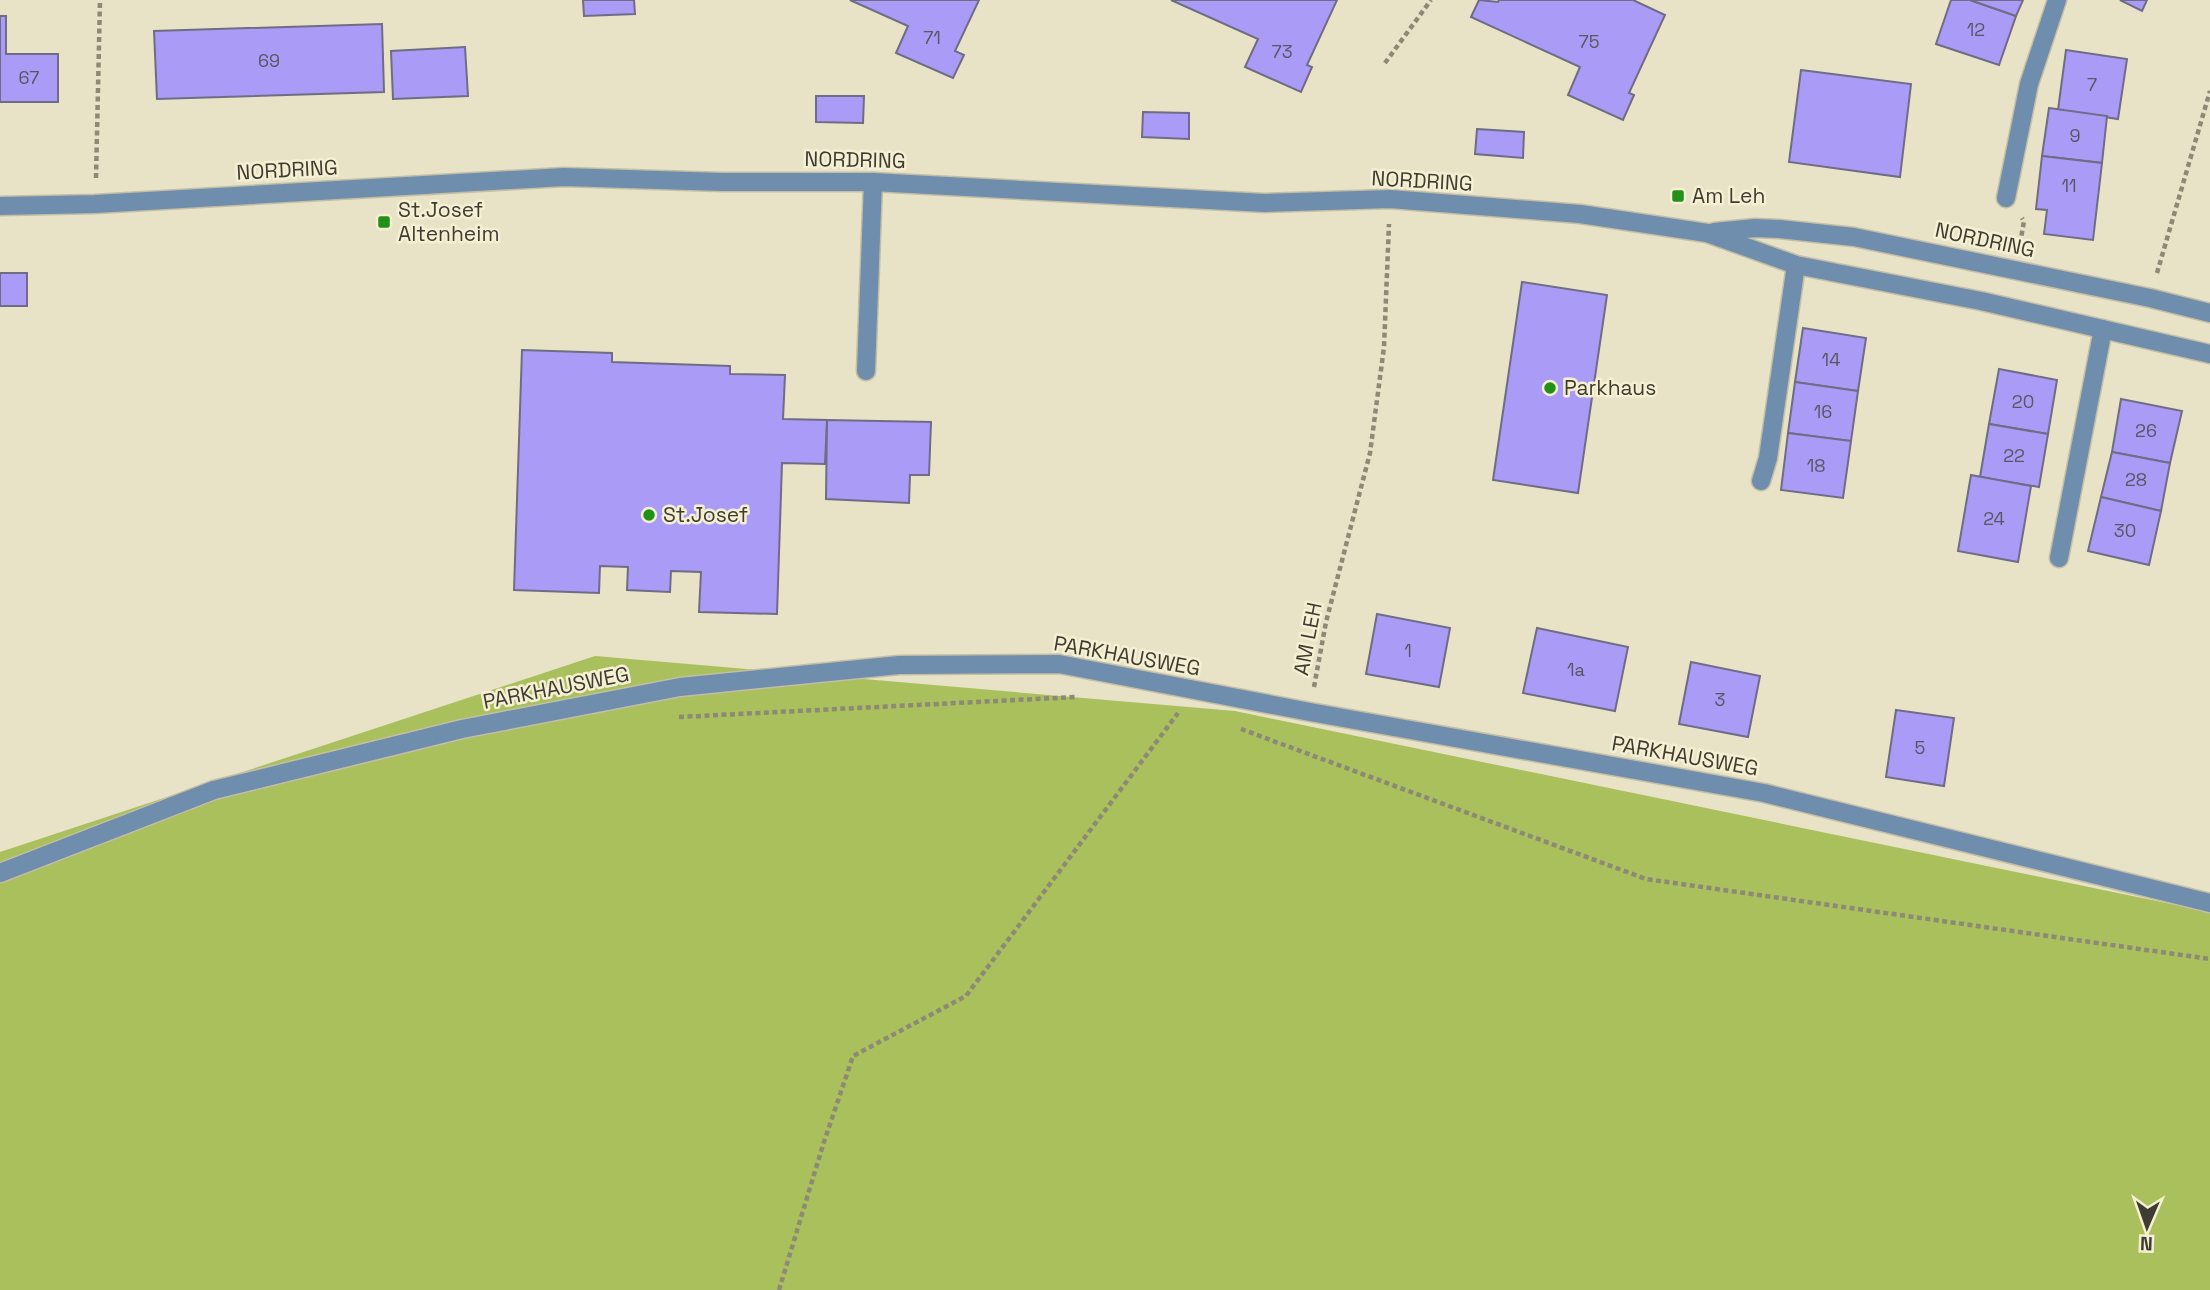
<svg xmlns="http://www.w3.org/2000/svg" width="2210" height="1290" viewBox="0 0 2210 1290" font-family="'Space Grotesk',sans-serif">
<style>
.forest{fill:#a9c05c}
.building{fill:#aa9cf6;stroke:#6f6c85;stroke-width:2}
.lines{fill:none;stroke-linecap:round;stroke-linejoin:round}
.minor-casing{stroke:#c3bea5;stroke-width:21}
.path{stroke:#8d8976;stroke-width:4.5;stroke-dasharray:5 3.5;stroke-linecap:butt}
.minor{stroke:#6f8dac;stroke-width:18}
.poi-dot{fill:#219119;stroke:#f5f0d3;stroke-width:2.5}
.labels{text-anchor:middle;stroke-width:5;stroke-linejoin:round;paint-order:stroke}
.number-label{font-size:18px;fill:#5a5562}
.street-label{font-size:21px;fill:#3f3d31;stroke:#f5f0d3}
.poi-label{font-size:21px;fill:#3f3d31;stroke:#f5f0d3;text-anchor:start}
</style>
<rect width="100%" height="100%" fill="#e8e2c6"/>
<polygon class="forest" points="595,656 1235,711 2210,912 2210,1290 0,1290 0,852"/>
<g class="building">
<polygon points="583,0 634,0 635,14 584,16"/>
<polygon points="850,0 979,0 955,51 964,55 953,78 896,53 908,26"/>
<polygon points="1171,0 1337,0 1307,65 1312,67 1301,92 1245,67 1258,39"/>
<polygon points="1479,0 1498,2 1499,0 1633,0 1665,15 1629,93 1634,95 1623,120 1568,95 1580,67 1471,17"/>
<polygon points="1951,0 1970,0 2016,16 1999,65 1936,44"/>
<polygon points="1970,0 2023,0 2016,16"/>
<polygon points="2120,0 2147,0 2142,11"/>
<polygon points="0,16 6,16 6,54 58,54 58,102 0,102"/>
<polygon points="382,24 384,92 157,99 154,31"/>
<polygon points="465,47 468,96 393,99 391,51"/>
<polygon points="2066,50 2127,59 2118,119 2058,110"/>
<polygon points="1801,70 1911,84 1900,177 1789,162"/>
<polygon points="816,96 864,96 863,123 816,122"/>
<polygon points="2049,108 2107,116 2102,163 2042,156"/>
<polygon points="1143,112 1189,113 1189,139 1142,137"/>
<polygon points="1477,129 1524,132 1523,158 1475,154"/>
<polygon points="2042,156 2102,163 2093,240 2044,234 2047,210 2036,209"/>
<rect x="0" y="273" width="27" height="33"/>
<polygon points="1522,282 1607,295 1578,493 1493,480"/>
<polygon points="1803,328 1866,338 1858,391 1795,382"/>
<polygon points="522,350 612,353 612,362 730,366 730,374 785,375 783,419 827,420 825,464 782,463 777,614 699,612 701,572 671,571 670,592 627,590 628,567 600,566 599,593 514,590"/>
<polygon points="1999,369 2057,380 2048,434 1989,424"/>
<polygon points="1795,382 1858,391 1851,441 1788,433"/>
<polygon points="2121,399 2182,411 2170,463 2112,452"/>
<polygon points="827,420 931,422 929,475 910,475 909,503 826,499"/>
<polygon points="1989,424 2048,434 2039,487 1980,477"/>
<polygon points="1788,433 1851,441 1843,498 1781,490"/>
<polygon points="2112,452 2170,463 2161,511 2101,497"/>
<polygon points="1971,475 2031,486 2018,562 1958,551"/>
<polygon points="2101,497 2161,511 2149,565 2088,551"/>
<polygon points="1377,614 1450,628 1439,687 1366,674"/>
<polygon points="1537,628 1628,647 1615,711 1523,693"/>
<polygon points="1691,662 1760,676 1748,737 1679,724"/>
<polygon points="1896,710 1954,718 1944,786 1886,777"/>
</g>
<g class="lines">
<defs>
<g id="minor">
<polyline points="2006,198 2029,84 2057,0"/>
<polyline points="0,206 95,204 564,177 722,182 873,182 1265,203 1390,199 1580,214 1707,233 1796,265 1981,301 2210,354"/>
<polyline points="1714,232 1755,228 1779,229 1854,237 2150,298 2210,313"/>
<polyline points="866,371 873,182"/>
<polyline points="1761,481 1768,458 1796,265"/>
<polyline points="2059,558 2103,329"/>
<polyline points="0,873 214,790 462,729 680,687 899,665 1059,664 1310,712 1764,793 2210,903"/>
</g>
</defs>
<use href="#minor" class="minor-casing"/>
<g class="path">
<polyline points="1385,63 1431,0"/>
<polyline points="96,178 100,0"/>
<polyline points="2020,244 2024,221 2022,218"/>
<polyline points="2157,273 2210,91"/>
<polyline points="1314,687 1326,622 1370,453 1384,347 1389,224"/>
<polyline points="679,717 1075,697"/>
<polyline points="1241,729 1646,879 2210,959"/>
<polyline points="779,1290 823,1145 853,1056 966,996 1178,713"/>
</g>
<use href="#minor" class="minor"/>
</g>
<g class="poi-dot">
<rect x="1671" y="189" width="14" height="14" rx="3.5"/>
<rect x="377" y="215" width="14" height="14" rx="3.5"/>
<circle cx="1550" cy="388" r="7"/>
<circle cx="649" cy="515" r="7"/>
</g>
<g class="labels">
<g class="number-label">
<text x="1976" y="36">12</text>
<text x="932" y="44">71</text>
<text x="1589" y="48">75</text>
<text x="1282" y="58">73</text>
<text x="269" y="67">69</text>
<text x="29" y="84">67</text>
<text x="2092" y="91">7</text>
<text x="2075" y="142">9</text>
<text x="2069" y="192">11</text>
<text x="1831" y="366">14</text>
<text x="2023" y="408">20</text>
<text x="1823" y="418">16</text>
<text x="2146" y="437">26</text>
<text x="2014" y="462">22</text>
<text x="1816" y="472">18</text>
<text x="2136" y="486">28</text>
<text x="1994" y="525">24</text>
<text x="2125" y="537">30</text>
<text x="1408" y="657">1</text>
<text x="1576" y="676">1a</text>
<text x="1720" y="706">3</text>
<text x="1920" y="754">5</text>
</g>
<g class="street-label">
<text transform="translate(855 160) rotate(1)" y="7">NORDRING</text>
<text transform="translate(287 170) rotate(-3)" y="7">NORDRING</text>
<text transform="translate(1422 181) rotate(3)" y="7">NORDRING</text>
<text transform="translate(1985 240) rotate(12)" y="7">NORDRING</text>
<text transform="translate(1308 639) rotate(-79)" y="7">AM LEH</text>
<text transform="translate(1127 656) rotate(10)" y="7">PARKHAUSWEG</text>
<text transform="translate(556 688) rotate(-11)" y="7">PARKHAUSWEG</text>
<text transform="translate(1685 756) rotate(10)" y="7">PARKHAUSWEG</text>
</g>
<g class="poi-label">
<text x="1692" y="203">Am Leh</text>
<text x="398" y="217">St.Josef<tspan x="398" dy="24">Altenheim</tspan></text>
<text x="1564" y="395">Parkhaus</text>
<text x="663" y="522">St.Josef</text>
</g>
</g>
<g transform="translate(2147 1227) rotate(182)" stroke="#f5f0d3" stroke-width="5" paint-order="stroke">
<path d="M0-5L12 26L0 18L-12 26Z" fill="#3f3d31"/>
<text y="-10" font-size="19" font-weight="bold" text-anchor="middle" fill="#3f3d31">N</text>
</g>
</svg>
